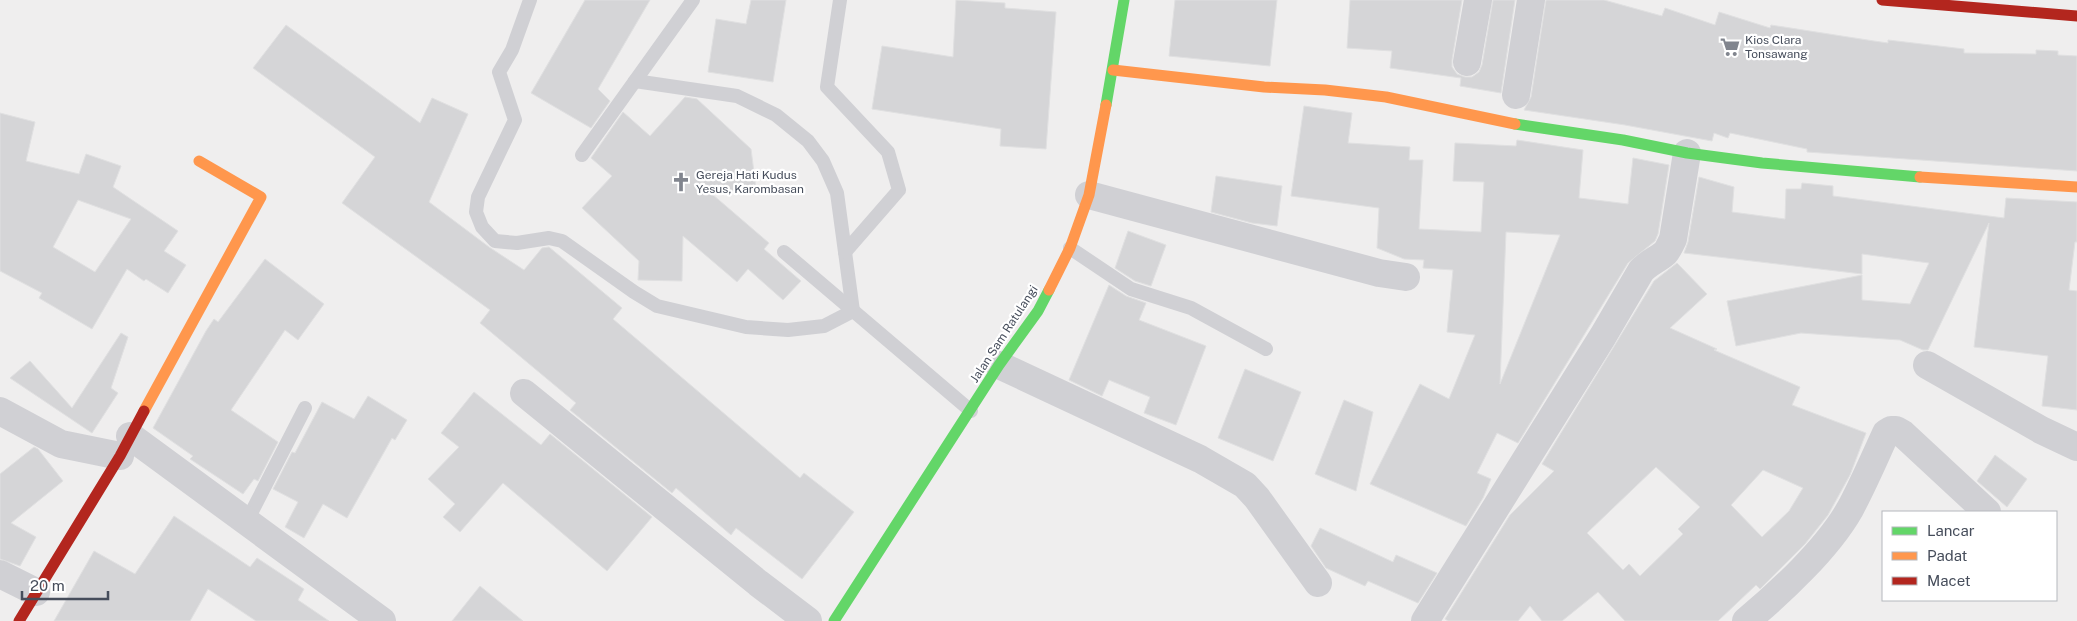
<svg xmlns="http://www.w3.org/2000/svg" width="2077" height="621" viewBox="0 0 2077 621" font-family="'Public Sans',sans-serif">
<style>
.building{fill:#d5d5d7;stroke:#e0e0e1;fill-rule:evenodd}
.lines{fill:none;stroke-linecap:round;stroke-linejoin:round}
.lane{stroke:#d0d0d4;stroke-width:14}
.street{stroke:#d0d0d4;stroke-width:28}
.fast{stroke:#63d668;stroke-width:11}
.slow{stroke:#ff974d;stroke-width:11}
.jam{stroke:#b3261e;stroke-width:11}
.labels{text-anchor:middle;stroke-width:4.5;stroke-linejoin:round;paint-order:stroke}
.poi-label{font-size:12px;fill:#464d5b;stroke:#fff;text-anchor:start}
.street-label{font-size:12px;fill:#464d5b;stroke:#fff}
</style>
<rect width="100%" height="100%" fill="#efeeee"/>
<g class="building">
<polygon points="585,0 650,0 598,89 610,101 591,128 531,93"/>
<polygon points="751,0 786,0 773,82 708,72 716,19 746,24"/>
<polygon points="956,0 1005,3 1005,8 1056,12 1046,149 1000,146 1001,129 872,109 882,46 953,57"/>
<polygon points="1175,0 1277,0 1270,66 1169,56"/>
<polygon points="1350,0 1462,0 1452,60 1452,67 1457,74 1465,77 1472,77 1479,72 1482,65 1493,0 1515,0 1501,93 1460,86 1461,78 1390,68 1392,51 1347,48"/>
<polygon points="1546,0 1604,0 1662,16 1665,8 1715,25 1719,12 1770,28 1771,25 1874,41 1888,43 1888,40 1964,49 1964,53 2036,54 2036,50 2058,51 2058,55 2077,56 2077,171 1807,152 1807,149 1730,133 1728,138 1714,133 1712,141 1625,125 1524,110 1531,97"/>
<polygon points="286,25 420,123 432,98 468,114 429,202 489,247 524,270 542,248 549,247 622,308 613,319 800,478 804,473 854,512 802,579 736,528 731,535 676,488 672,493 570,410 576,403 480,323 490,310 342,203 375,157 253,68"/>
<polygon points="685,97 697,99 751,149 756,188 712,194 769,243 764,249 801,281 783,300 748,269 737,282 683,236 682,281 638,280 639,261 582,208 612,176 591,158 623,112 650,136"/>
<path d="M 1304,106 L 1352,113 L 1348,143 L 1410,147 L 1409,160 L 1423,160 L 1419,229 L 1481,232 L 1484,182 L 1453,181 L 1455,143 L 1516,146 L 1517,140 L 1583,150 L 1579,198 L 1628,204 L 1633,158 L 1669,165 L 1658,234 L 1655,241 L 1628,263 L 1518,443 L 1497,433 L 1477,473 L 1491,479 L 1483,498 L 1466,526 L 1370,484 L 1420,384 L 1449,399 L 1475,335 L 1447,332 L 1453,270 L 1423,268 L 1424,260 L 1404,259 L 1377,248 L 1379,208 L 1291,196 ZM 1506,232 L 1560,235 L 1500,384 Z"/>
<path d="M 0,113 L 35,122 L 26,161 L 79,174 L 86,154 L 121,166 L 113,187 L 178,231 L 164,251 L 186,265 L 168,293 L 146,279 L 144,281 L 127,269 L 92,329 L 39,298 L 42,293 L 0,271 ZM 78,200 L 131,219 L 95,272 L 53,247 Z"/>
<polygon points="1216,176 1282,186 1277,226 1252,223 1211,212"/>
<polygon points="1699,177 1734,187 1732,212 1785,219 1786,189 1801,189 1802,183 1833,186 1833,196 2004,218 2006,198 2077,202 2077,242 2075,242 2069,290 2077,291 2077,410 2042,406 2048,356 1974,347 1989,223 1928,350 1923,350 1900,340 1801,333 1736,346 1727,301 1862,275 1862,300 1910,304 1929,263 1862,254 1862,274 1684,253 1688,242"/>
<polygon points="1128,231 1166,245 1151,286 1135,281 1115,268"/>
<polygon points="265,259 324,304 298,340 285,330 231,410 278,442 258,481 254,479 243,494 190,459 193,456 153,428 206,331 214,319 218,322"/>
<path d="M 1677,263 L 1707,294 L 1670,328 L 1717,349 L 1714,350 L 1800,387 L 1792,405 L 1866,433 L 1850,475 L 1828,515 L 1805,544 L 1760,589 L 1756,585 L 1718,621 L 1625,621 L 1598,592 L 1562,621 L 1542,621 L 1530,606 L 1518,621 L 1448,621 L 1445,619 L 1510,515 L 1554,471 L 1542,464 L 1654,281 ZM 1656,467 L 1700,507 L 1678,529 L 1683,534 L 1640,576 L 1629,564 L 1623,570 L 1587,533 ZM 1763,470 L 1803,488 L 1789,511 L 1762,537 L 1731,505 Z"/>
<polygon points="1109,285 1126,296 1146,303 1139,320 1206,346 1176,425 1144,413 1150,397 1109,380 1102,396 1069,380"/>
<polygon points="121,333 128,337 111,388 118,393 92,433 10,378 30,361 72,408"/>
<polygon points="1245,369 1301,392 1273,461 1218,438"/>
<polygon points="474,392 541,445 550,434 652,517 607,571 503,483 460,532 443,517 455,504 428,479 459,447 441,433"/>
<polygon points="368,396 407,420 395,440 392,438 347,518 323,504 304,538 285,527 298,502 273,489 292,452 295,453 322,402 354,419"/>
<polygon points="1344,400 1373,412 1356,491 1315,474"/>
<polygon points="34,447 38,449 63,481 11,523 36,537 20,566 0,559 0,474"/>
<polygon points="1995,455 2027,479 2007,507 1977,481"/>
<polygon points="174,516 250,567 257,558 304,589 298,600 329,621 256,621 208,589 190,621 54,621 94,551 135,574"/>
<polygon points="1320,528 1393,562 1396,555 1437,573 1418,603 1368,581 1365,586 1326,568 1311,546"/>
<polygon points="480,586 523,621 452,621"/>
</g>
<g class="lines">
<g class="lane">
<polyline points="530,0 512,50 499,72 515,120 478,197 476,212 482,227 495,241 517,243 549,238 562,241 634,292 657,306 746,327 788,330 824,326 853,311 837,193 823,161 808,141 776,115 737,96 635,81"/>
<polyline points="840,0 827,87 888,152 899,190 845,252"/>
<polyline points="582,155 693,0"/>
<polyline points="1070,248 1131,289 1191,308 1266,349"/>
<polyline points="784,252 971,411"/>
<polyline points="247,521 305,408"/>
</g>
<g class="street">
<polyline points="1467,62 1478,0"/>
<polyline points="1516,95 1531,0"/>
<polyline points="1089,195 1379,273 1406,277"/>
<polyline points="999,365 1200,459 1245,485 1257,498 1318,583"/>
<polyline points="1927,365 2041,430 2077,447"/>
<polyline points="524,393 758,583 808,621"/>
<polyline points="0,411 61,444 120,456"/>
<polyline points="130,436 382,621"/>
<polyline points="0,574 36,592"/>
<path d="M 1425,621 L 1603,336 L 1641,271 C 1648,263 1657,260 1665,253 C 1668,250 1671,243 1673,239 L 1687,153"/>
<path d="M 1746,621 C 1780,593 1828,548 1850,509 C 1863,485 1874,459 1886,433 L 1891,430 L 1896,430 L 1903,434 L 1987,512"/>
</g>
<g class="fast">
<polyline points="1106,105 1124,0"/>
<polyline points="1515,124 1623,140 1687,153 1762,163 1920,177"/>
<polyline points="834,621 999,365 1038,311 1049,290"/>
</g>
<g class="slow">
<polyline points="1113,70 1264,87 1325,90 1386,97 1515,124"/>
<polyline points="1920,177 2077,187"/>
<polyline points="1049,290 1070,248 1089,195 1106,105"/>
<polyline points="144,411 261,197 199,161"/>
</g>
<g class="jam">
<polyline points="1882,0 2077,16"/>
<polyline points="19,621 120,456 144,411"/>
</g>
</g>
<defs>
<symbol id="supermarket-bare" viewBox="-9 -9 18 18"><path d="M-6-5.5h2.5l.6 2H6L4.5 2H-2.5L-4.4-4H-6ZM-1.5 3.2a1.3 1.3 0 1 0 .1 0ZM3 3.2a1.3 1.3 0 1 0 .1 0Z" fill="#81858e" stroke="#fff" stroke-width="2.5" paint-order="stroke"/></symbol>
<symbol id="church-bare" viewBox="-9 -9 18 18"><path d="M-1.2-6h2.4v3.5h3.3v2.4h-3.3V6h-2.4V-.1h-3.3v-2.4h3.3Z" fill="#81858e" stroke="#fff" stroke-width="2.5" paint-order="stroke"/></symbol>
</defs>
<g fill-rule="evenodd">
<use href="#supermarket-bare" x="1716" y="33" width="28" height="28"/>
<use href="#church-bare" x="667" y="168" width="28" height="28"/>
</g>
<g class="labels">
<g class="poi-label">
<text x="1745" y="44">Kios Clara<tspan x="1745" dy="14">Tonsawang</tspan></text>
<text x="696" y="179">Gereja Hati Kudus<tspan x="696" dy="14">Yesus, Karombasan</tspan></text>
</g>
<g class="street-label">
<text transform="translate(1004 334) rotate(-57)" y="4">Jalan Sam Ratulangi</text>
</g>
</g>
<rect x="1882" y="511" width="175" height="90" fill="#ffffff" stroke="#b5b8bd"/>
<rect x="1892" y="527" width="25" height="8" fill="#63d668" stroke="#b5b8bd"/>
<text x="1927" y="536" font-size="15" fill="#464d5b">Lancar</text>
<rect x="1892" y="552" width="25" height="8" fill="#ff974d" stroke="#b5b8bd"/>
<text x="1927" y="561" font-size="15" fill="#464d5b">Padat</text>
<rect x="1892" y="577" width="25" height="8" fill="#b3261e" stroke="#b5b8bd"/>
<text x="1927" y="586" font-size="15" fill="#464d5b">Macet</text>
<path d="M22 591v8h86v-8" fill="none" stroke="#464d5b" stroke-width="2.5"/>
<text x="30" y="591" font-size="15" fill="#464d5b" stroke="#ffffff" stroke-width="4" paint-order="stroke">20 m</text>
</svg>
